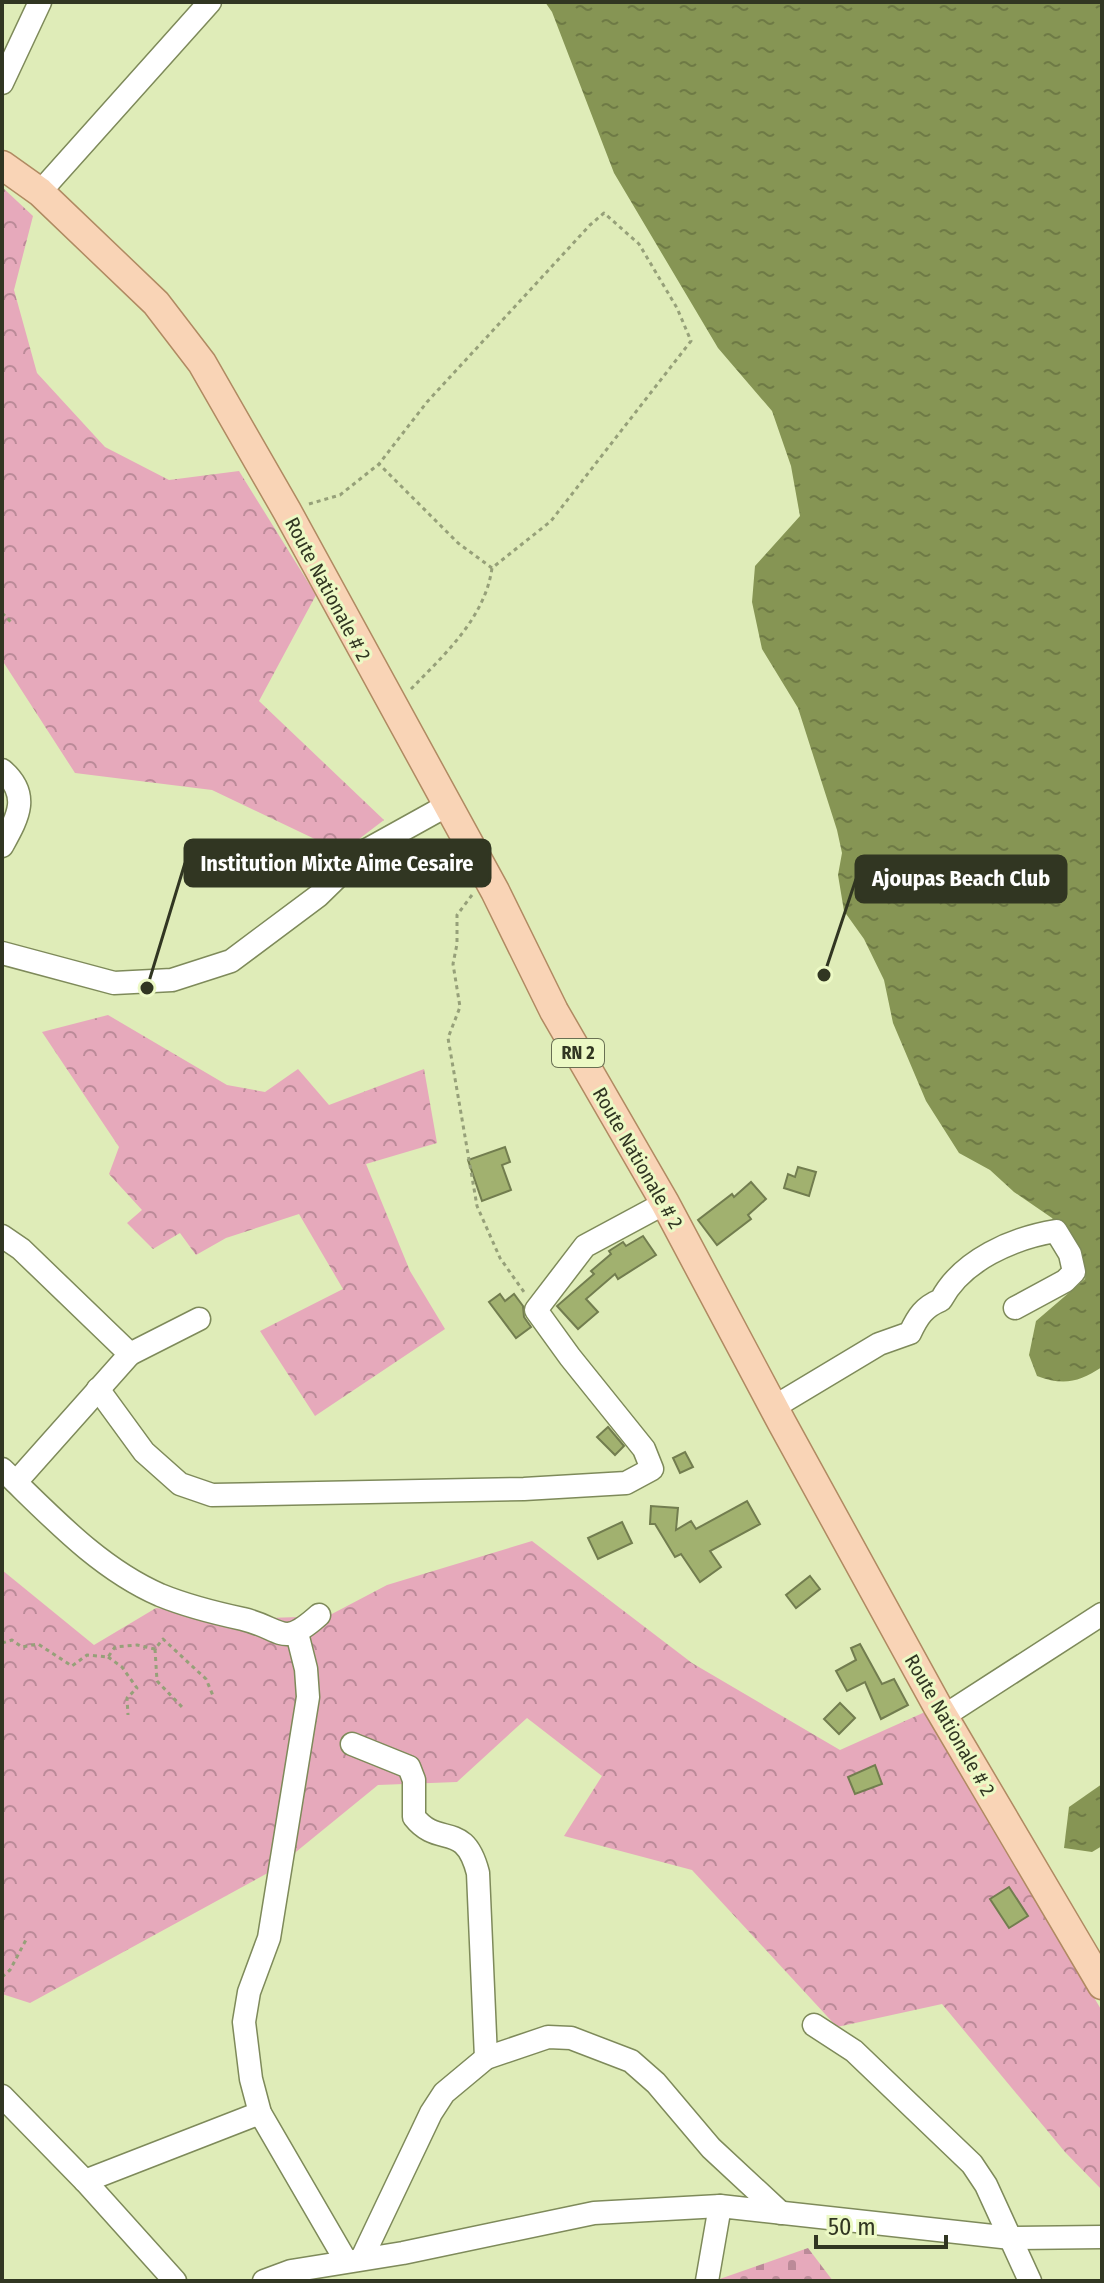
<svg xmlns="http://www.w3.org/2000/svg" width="1104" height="2283" viewBox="0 0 1104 2283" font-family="'Fira Sans Condensed',sans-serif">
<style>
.forest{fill:url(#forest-crowns)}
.cemetery{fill:url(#cemetery-stones)}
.water{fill:url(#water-ripples)}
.building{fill:#a1b16f;stroke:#727d4f;stroke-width:2}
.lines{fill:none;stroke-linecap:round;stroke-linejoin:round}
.minor-casing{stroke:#7e8a5a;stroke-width:25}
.major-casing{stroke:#b08a62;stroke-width:31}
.path{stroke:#96a079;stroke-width:3;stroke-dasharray:4 4;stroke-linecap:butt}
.minor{stroke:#fff;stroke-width:22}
.major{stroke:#f9d4b6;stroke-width:28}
.labels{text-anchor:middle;stroke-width:6;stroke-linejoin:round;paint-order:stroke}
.shield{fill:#ecf9c5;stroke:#697053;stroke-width:2}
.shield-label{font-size:18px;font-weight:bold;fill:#313622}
.street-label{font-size:20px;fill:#313622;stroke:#ecf9c5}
.leader{fill:none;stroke:#313622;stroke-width:3}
.callout-dot{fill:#313622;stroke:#ecf9c5;stroke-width:3}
.callout{fill:#313622;stroke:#313622;stroke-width:3}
.callout-label{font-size:22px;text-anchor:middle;font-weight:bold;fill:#fff}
</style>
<defs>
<pattern id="forest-crowns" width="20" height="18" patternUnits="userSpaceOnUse" patternTransform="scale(2)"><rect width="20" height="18" fill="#e6a9bb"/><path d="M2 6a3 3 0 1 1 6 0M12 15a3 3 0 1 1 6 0" fill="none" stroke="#bb8a98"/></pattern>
<pattern id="cemetery-stones" width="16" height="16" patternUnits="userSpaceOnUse" patternTransform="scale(2)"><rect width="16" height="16" fill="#e6a9bb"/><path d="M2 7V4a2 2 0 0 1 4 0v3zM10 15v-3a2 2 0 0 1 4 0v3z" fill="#bb8a98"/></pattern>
<pattern id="water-ripples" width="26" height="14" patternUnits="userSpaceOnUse" patternTransform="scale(2)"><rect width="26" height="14" fill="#869554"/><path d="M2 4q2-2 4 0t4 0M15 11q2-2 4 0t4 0" fill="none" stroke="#6e7a45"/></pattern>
</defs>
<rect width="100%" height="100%" fill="#dfecb8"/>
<g class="forest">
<polygon points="2,187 33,216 14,290 37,373 105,447 169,480 239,471 316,595 259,701 384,820 342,852 212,790 75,773 2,660"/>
<polygon points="108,1015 227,1085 265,1092 298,1069 329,1105 424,1069 437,1143 366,1164 410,1271 445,1329 315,1416 260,1331 343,1289 299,1214 226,1238 196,1255 180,1233 153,1249 127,1223 142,1210 109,1174 119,1147 42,1032"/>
<polygon points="532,1541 692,1663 840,1750 925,1712 1102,2011 1102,2190 1065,2152 942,2004 837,2027 692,1870 564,1836 602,1776 527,1718 457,1782 378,1785 275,1869 30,2003 2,1994 2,1570 94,1645 156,1608 240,1619 328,1616 387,1585"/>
</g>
<polygon class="cemetery" points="808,2248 833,2281 714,2281"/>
<g class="water">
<path d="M 545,2 L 1102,2 L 1102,1367 C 1079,1382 1064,1386 1037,1376 L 1029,1355 L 1036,1321 L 1085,1279 L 1086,1270 L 1052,1218 L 1014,1192 L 990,1170 L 959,1153 L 926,1101 L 893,1023 L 884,980 L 864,939 L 844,911 L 838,875 L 842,853 L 837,830 L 798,708 L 762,649 L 752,602 L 755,566 L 800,516 L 791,466 L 772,411 L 718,348 L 614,173 L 552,12 Z"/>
<polygon points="1102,1784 1102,1846 1092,1852 1064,1848 1069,1807"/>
</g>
<g class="building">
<polygon points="505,1147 510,1162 502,1165 511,1190 482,1201 468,1160"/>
<polygon points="798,1167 816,1172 809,1196 784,1188 788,1174 795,1177"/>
<polygon points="751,1182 766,1199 748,1215 751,1219 717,1245 698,1220 732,1194 734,1197"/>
<polygon points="643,1236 656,1255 618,1279 615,1274 586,1299 598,1312 578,1329 557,1306 594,1274 591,1271 611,1254 609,1251 623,1242 626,1246"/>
<polygon points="500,1294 505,1301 514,1294 523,1306 524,1317 531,1327 516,1338 489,1302"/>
<polygon points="608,1427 624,1446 615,1455 597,1437"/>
<polygon points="685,1452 693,1467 680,1473 673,1458"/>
<polygon points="747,1501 760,1524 710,1551 721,1567 700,1582 681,1554 675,1557 655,1524 650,1524 651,1506 678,1508 676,1530 691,1521 696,1529"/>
<polygon points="622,1522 632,1543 598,1559 588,1538"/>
<polygon points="810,1576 820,1589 796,1608 786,1595"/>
<polygon points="860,1644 882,1684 894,1679 908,1705 881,1719 865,1682 847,1691 836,1671 856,1660 851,1648"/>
<polygon points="840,1703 855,1718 839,1734 824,1719"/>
<polygon points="875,1765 882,1784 855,1794 848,1777"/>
<polygon points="1009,1887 1028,1916 1009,1928 990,1899"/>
</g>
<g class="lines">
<defs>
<g id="minor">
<polyline points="2,83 40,2"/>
<polyline points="40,192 210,2"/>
<path d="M 2,770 C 31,795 18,817 2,846"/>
<polyline points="2,953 114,983 172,980 231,961 318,896 363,852 446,806"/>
<polyline points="2,1236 21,1249 130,1354"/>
<polyline points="98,1389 144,1452 180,1484 212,1495 524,1489 626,1483 652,1469 644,1449 570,1357 536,1310 585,1246 665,1203"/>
<path d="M 774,1407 L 879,1344 L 910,1333 C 918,1316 924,1307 941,1300 C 962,1260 1013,1238 1056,1231 L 1070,1254 L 1074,1272 L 1065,1281 L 1015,1308"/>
<path d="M 2,1469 C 50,1515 98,1568 160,1595 C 187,1606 215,1613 243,1619 C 284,1629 281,1649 319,1615"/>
<polyline points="16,1482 130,1354 199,1319"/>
<polyline points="297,1633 306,1669 308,1697 269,1938 249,1992 244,2022 251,2079 260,2113 346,2261"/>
<polyline points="944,1716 1102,1614"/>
<path d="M 352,1744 L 409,1767 L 414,1780 L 414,1817 C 439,1849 464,1819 478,1873 L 486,2058"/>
<polyline points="814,2025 854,2051 972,2164 986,2185 1030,2281"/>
<polyline points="2,2096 85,2181 175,2281"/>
<polyline points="85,2181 260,2113"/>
<polyline points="362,2258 431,2113 444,2093 486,2058 548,2037 571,2038 631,2061 656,2083 711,2148 781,2213"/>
<polyline points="264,2281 291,2271 403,2253 594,2213 720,2206"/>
<polyline points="707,2281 720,2206 1011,2238 1102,2237"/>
</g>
<polyline id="major" points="2,165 40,192 156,303 202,363 287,511 495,891 554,1011 665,1203 782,1423 938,1707 1102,1985"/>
</defs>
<use href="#minor" class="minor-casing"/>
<use href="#major" class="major-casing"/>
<g class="path">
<polyline points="309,504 340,495 379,464 427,402 590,225 604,213 639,244 677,308 691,341 551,521 492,568 458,543 379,464"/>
<polyline points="2,613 12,623"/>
<path d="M 411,689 C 444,655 485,618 492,568"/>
<polyline points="472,895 457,915 457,944 453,964 460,1007 448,1038 477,1206 500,1258 524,1292"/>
<polyline points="2,1643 12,1640 22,1647 38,1644 72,1666 87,1655 108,1657 115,1647 137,1645 155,1649 163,1639 206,1679 214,1698"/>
<polyline points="155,1649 157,1681 183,1708"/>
<polyline points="108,1657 122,1667 137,1688 127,1698 128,1715"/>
<polyline points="2,1977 10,1970 27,1938"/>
</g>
<use href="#minor" class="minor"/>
<use href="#major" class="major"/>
</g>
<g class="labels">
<rect class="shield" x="552" y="1039" width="52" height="28" rx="6"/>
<g class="shield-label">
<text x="578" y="1059">RN 2</text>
</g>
<g class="street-label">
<text transform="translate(328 589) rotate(62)" y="7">Route Nationale # 2</text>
<text transform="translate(638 1158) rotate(60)" y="7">Route Nationale # 2</text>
<text transform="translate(950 1725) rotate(60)" y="7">Route Nationale # 2</text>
</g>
</g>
<path class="leader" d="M147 988L185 863M824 975L856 879"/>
<g class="callout-dot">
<circle cx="147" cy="988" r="8"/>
<circle cx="824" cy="975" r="8"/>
</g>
<g class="callout">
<rect x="185" y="840" width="305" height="46" rx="8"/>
<rect x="856" y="856" width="210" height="46" rx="8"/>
</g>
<g class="callout-label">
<text x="337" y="871">Institution Mixte Aime Cesaire</text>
<text x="961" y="886">Ajoupas Beach Club</text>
</g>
<rect width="1104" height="2283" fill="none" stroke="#313622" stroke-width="8"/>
<path d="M816 2235v12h130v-12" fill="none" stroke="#313622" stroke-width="4"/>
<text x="828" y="2235" font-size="24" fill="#313622" stroke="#ecf9c5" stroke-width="6" paint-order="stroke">50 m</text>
</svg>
